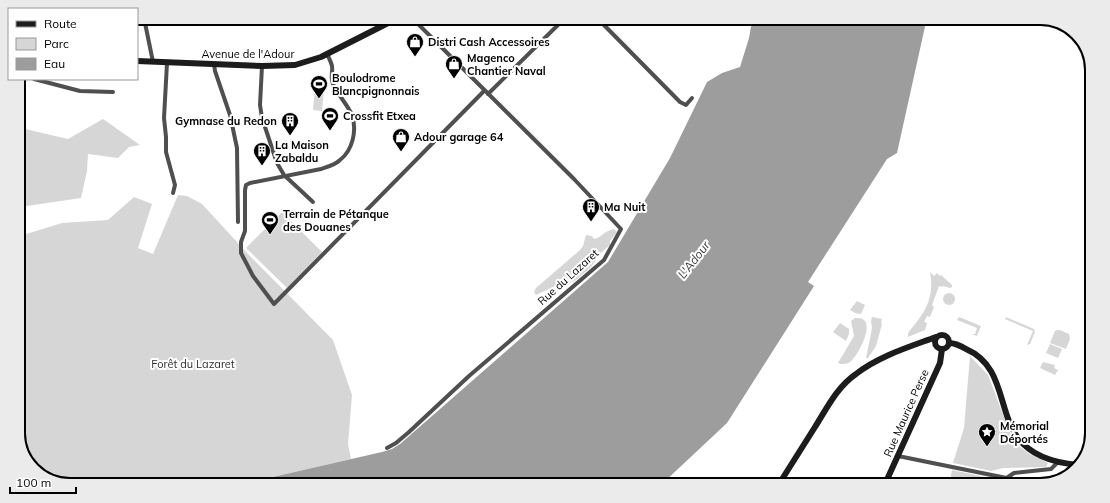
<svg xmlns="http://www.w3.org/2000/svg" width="1110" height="503" viewBox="0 0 1110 503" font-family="Mulish,sans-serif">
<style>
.green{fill:#d6d6d6}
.water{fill:#9d9d9d}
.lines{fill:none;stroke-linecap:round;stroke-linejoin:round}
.street{stroke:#4f4f4f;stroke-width:4}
.secondary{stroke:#1c1c1c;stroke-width:6}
.labels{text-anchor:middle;stroke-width:4;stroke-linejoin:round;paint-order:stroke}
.poi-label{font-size:11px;font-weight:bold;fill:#000;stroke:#fff;text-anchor:start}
.street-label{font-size:11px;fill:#000;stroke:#fff}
.park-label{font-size:11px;fill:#2d2d2d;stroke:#fff}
.water-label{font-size:12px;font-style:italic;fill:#3e3e3e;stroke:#fff}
.rim{fill:none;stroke:#000;stroke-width:2}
</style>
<rect width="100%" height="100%" fill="#fff"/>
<g class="green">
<polygon points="316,78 323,78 322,88 324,88 322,111 313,110"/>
<polygon points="103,119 140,145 129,147 118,158 88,154 87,171 81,198 20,207 23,235 62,223 108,220 134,197 152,204 138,248 153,254 178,195 187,196 202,204 249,255 333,340 352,395 348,444 351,459 251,482 50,481 27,462 18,436 18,124 21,128 68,139"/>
<polygon points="282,212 322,252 287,288 246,248"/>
<path d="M 614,229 L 617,232 L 610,241 L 610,245 L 597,256 L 596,260 L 591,267 L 576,280 L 563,286 L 572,280 L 573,276 L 553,287 L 536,295 L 534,292 L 536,288 L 580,250 L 583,246 L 586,235 L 592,236 L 594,239 C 603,237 603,231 614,229 Z"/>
<path d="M 930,272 L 934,276 L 937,273 L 940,276 L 941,275 L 952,285 L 952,287 L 950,288 L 943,286 L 942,287 L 939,286 L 932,305 L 934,307 L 930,317 L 927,316 L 924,322 L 927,323 L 925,330 L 908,337 L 908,333 C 924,313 935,300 930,272 Z"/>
<circle cx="949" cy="299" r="6"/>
<polygon points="857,301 865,305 861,314 855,313 850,310"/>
<polygon points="872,317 882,319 881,323 882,324 876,346 868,358 866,358 872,328 871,321"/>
<polygon points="959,317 981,326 977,336 971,334 975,334 977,328 957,320"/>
<polygon points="1006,317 1034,329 1035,332 1030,344 1027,345 1033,331 1005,319"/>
<path d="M 855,318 C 858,318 862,318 864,320 C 873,328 857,357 850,362 C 847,364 844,364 841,364 L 838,363 L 854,336 L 851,321 Z"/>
<polygon points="840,323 849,329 849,334 846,341 833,332"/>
<polygon points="1057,330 1060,330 1069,334 1070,339 1066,349 1050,343 1055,331"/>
<polygon points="1050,344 1062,349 1058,358 1046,353"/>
<polygon points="970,356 988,375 1012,438 1015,443 1028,453 1048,463 1046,467 1003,468 991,471 953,463 964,428"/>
<polygon points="1043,362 1055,365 1054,368 1058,370 1055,375 1040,368"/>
<polygon points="952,470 1004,481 1003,485 967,485 950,481"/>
</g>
<polygon class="water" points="752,21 926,22 897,153 887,159 808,282 814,286 727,423 663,483 251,482 382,452 392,449 400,444 608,262 670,158 707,82 722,73 740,67 749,38"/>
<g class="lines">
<g class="street">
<polyline points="144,18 153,62"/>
<polyline points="599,20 680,102 686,105 692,98"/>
<path d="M 327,54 C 329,58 331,62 332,66 C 333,72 330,78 333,84 C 338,95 347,104 352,115 C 357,130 353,150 340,160 C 335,165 327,167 321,169 L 250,183 L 246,185 L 245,190 L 245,231 L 241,242 L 241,253 L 253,276 L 274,304 L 484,91"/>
<polyline points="167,63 164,118 166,137 166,152 175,185 173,193"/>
<polyline points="214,64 215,71 230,115 237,148 238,222"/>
<polyline points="262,66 260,105 262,118 277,163 284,175 313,202"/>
<polyline points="34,79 80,91 113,92"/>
<polyline points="488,94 563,20"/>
<polyline points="387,448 396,443 409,432 469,376 604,260 621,229 574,179 413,19"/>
<polyline points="898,456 1041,485"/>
<polyline points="1068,477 1068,474"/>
<polyline points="1006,485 1008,477 1014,473 1051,469 1058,462"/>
</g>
<g class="secondary">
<polyline points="137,61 262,66 295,65 321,57 396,19"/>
<circle cx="942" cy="342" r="7"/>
<path d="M 949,343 C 956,343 961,346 966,349 C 1005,366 997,409 1018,438 C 1032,457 1056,463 1078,465"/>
<path d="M 779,484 C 791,465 803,446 815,427 C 827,408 837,387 856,374 C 879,356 909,347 936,337"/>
<polyline points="885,484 940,363 942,349"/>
</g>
</g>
<defs>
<symbol id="shop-pin" viewBox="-11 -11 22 30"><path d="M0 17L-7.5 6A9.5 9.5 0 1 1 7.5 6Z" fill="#000" stroke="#fff"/><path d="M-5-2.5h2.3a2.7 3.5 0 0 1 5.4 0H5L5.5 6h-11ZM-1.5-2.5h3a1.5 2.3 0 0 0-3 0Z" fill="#fff"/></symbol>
<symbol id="stadium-pin" viewBox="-11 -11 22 30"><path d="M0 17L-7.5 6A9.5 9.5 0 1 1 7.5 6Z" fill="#000" stroke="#fff"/><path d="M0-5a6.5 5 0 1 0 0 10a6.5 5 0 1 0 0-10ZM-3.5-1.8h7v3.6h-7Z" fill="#fff"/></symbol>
<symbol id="building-pin" viewBox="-11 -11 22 30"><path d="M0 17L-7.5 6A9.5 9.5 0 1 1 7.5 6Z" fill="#000" stroke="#fff"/><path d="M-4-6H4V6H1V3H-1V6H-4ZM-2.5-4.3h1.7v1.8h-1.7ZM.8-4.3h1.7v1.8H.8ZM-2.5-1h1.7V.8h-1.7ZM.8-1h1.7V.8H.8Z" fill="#fff"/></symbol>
<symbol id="sight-pin" viewBox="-11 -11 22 30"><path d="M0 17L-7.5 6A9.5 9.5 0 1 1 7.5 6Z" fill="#000" stroke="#fff"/><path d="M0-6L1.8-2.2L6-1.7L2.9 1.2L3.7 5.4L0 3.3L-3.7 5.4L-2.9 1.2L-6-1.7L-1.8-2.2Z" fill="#fff"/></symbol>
</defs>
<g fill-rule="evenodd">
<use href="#shop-pin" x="405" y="32" width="20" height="27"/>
<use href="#shop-pin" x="444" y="54" width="20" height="27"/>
<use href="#stadium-pin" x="309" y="74" width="20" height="27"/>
<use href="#stadium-pin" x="320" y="106" width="20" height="27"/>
<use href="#building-pin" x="280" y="111" width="20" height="27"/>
<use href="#shop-pin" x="391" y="127" width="20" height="27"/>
<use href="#building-pin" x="252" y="141" width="20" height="27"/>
<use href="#building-pin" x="581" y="197" width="20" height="27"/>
<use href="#stadium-pin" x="260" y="210" width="20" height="27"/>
<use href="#sight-pin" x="977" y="422" width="20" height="27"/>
</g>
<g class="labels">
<g class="poi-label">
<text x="428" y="46">Distri Cash Accessoires</text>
<text x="467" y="62">Magenco<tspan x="467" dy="13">Chantier Naval</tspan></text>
<text x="332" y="82">Boulodrome<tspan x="332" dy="13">Blancpignonnais</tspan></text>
<text x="343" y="120">Crossfit Etxea</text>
<text x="277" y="125" text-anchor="end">Gymnase du Redon</text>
<text x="414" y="141">Adour garage 64</text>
<text x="275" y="149">La Maison<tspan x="275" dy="13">Zabaldu</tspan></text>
<text x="604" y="211">Ma Nuit</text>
<text x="283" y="218">Terrain de Pétanque<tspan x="283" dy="13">des Douanes</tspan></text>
<text x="1000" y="430">Mémorial<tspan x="1000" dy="13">Déportés</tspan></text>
</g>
<g class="street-label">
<text x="248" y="58">Avenue de l'Adour</text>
<text transform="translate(568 277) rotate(-42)" y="4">Rue du Lazaret</text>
<text transform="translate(906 413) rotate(-66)" y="4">Rue Maurice Perse</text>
</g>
<g class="park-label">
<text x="193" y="368">Forêt du Lazaret</text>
</g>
<g class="water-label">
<text transform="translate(694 260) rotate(-52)" y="4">L'Adour</text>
</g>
</g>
<path d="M0 0H1110V503H0ZM70 25H1040A45 45 0 0 1 1085 70V433A45 45 0 0 1 1040 478H70A45 45 0 0 1 25 433V70A45 45 0 0 1 70 25Z" fill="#ebebeb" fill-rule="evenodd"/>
<path class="rim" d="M70 25H1040A45 45 0 0 1 1085 70V433A45 45 0 0 1 1040 478H70A45 45 0 0 1 25 433V70A45 45 0 0 1 70 25Z"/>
<rect x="8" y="8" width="130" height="72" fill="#ffffff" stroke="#999999"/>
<rect x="16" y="21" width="20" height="6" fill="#1c1c1c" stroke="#999999"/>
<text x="44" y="28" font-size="12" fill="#000000">Route</text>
<rect x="16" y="38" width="20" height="12" fill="#d6d6d6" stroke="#999999"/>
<text x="44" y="48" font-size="12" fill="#000000">Parc</text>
<rect x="16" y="58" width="20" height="12" fill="#9d9d9d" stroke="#999999"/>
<text x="44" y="68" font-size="12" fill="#000000">Eau</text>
<path d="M10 487v6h66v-6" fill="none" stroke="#000000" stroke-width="2"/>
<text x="16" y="487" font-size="12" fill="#000000" stroke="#ffffff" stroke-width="3" paint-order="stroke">100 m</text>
</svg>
